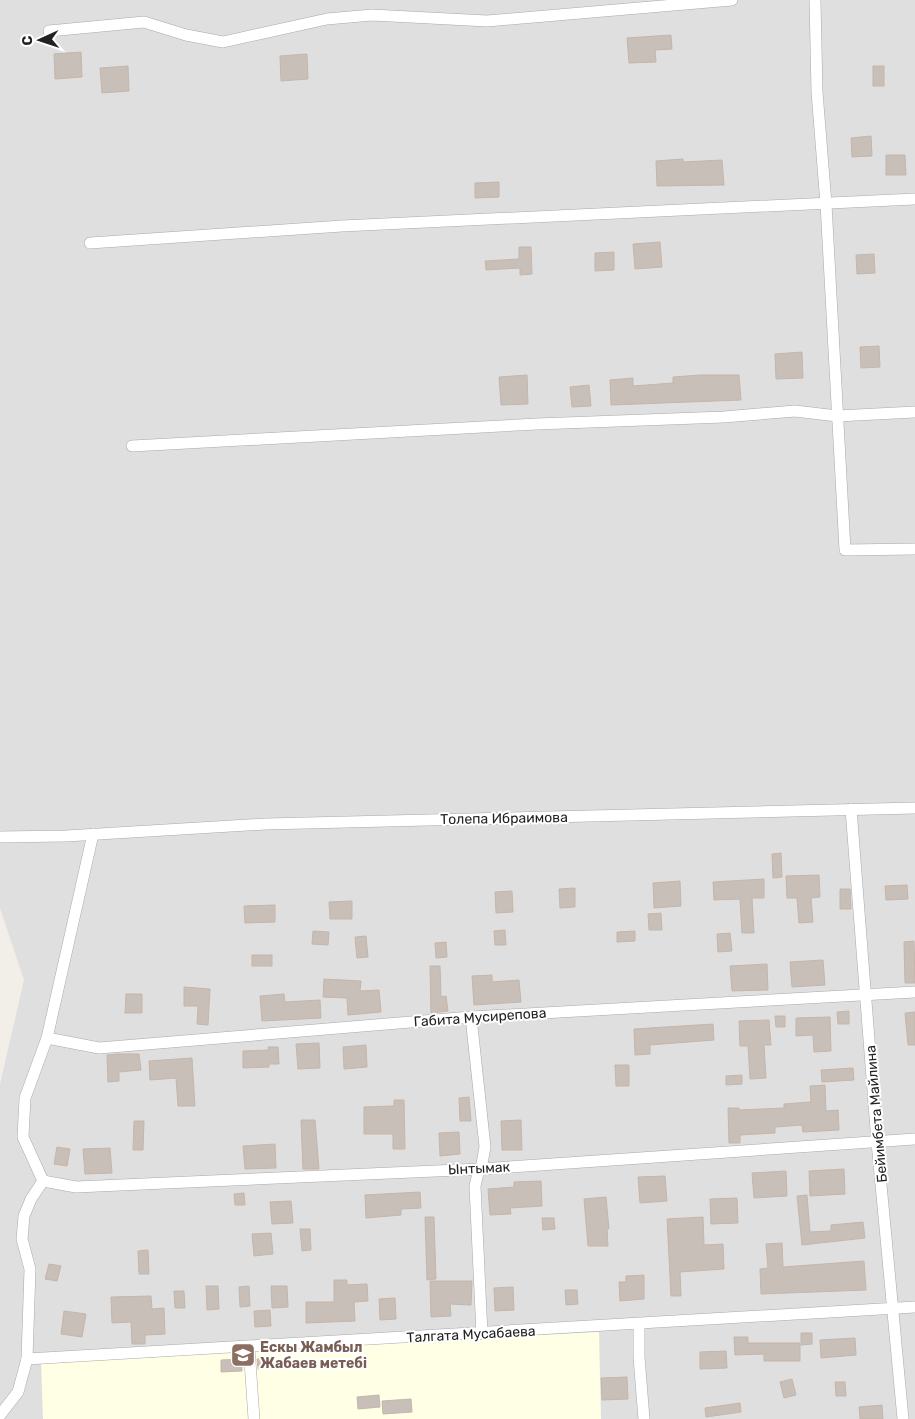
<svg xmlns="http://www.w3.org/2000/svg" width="915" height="1419" viewBox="0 0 915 1419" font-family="Rubik,sans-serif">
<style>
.residential{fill:#e0dfdf}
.education{fill:#ffffe5}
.building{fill:#c7bfb8;stroke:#c4b6ab}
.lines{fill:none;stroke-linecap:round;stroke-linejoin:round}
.minor-casing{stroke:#a9a9a9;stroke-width:12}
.minor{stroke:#fff;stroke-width:11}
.labels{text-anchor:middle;stroke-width:4;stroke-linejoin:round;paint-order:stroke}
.street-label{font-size:14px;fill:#222;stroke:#fff}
.education-label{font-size:14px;font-weight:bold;fill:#785e54;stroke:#fff;text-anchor:start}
</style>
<rect width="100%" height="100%" fill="#f2efe9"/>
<polygon class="residential" points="0,0 915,0 915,1419 0,1419 0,1084 24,980 0,908"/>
<polygon class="education" points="599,1332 601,1419 43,1419 41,1361"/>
<g class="building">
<polygon points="671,35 672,49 655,50 656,62 629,63 627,38"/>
<polygon points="81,52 82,77 55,79 54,54"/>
<polygon points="307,54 308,79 281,81 280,56"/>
<polygon points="128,66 129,91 102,93 100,68"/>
<rect x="873" y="66" width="11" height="20"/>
<polygon points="871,136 872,156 852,157 851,138"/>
<polygon points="886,155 905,155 906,175 886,175"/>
<polygon points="683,159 683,162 722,160 724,185 657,186 656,161"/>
<polygon points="499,182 499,197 475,198 475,183"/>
<polygon points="660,242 662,267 635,269 633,244"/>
<polygon points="519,247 531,247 532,274 520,275 520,268 486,270 485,261 519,259"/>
<polygon points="614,252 614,270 595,271 595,253"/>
<polygon points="874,254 875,273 857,274 856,255"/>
<polygon points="879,346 880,367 861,368 860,347"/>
<polygon points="802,352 803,378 776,379 775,354"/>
<polygon points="527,375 528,404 501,405 499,377"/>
<polygon points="700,375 739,375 741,400 611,405 610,380 633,378 633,386 673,383 673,377"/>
<polygon points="589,385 591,406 572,407 570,387"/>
<polygon points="781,853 782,877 773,878 772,854"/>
<polygon points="819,875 820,897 811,898 813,922 799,923 797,898 787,898 786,876"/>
<polygon points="764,879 764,898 752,898 754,933 742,933 740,899 714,900 713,882"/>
<polygon points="680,881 681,906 654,908 653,883"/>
<polygon points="907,885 908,899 886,900 885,886"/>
<polygon points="575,888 575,907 560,908 559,889"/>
<polygon points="840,889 850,889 851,909 840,909"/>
<polygon points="512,891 513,912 496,913 495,892"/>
<polygon points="352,901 352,919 330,919 329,902"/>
<polygon points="275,905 275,922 245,923 244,906"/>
<polygon points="661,913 662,930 649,930 648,914"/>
<polygon points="505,930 506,945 495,945 494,931"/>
<polygon points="313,931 329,932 328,945 312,944"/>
<polygon points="635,931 635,941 617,942 617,932"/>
<polygon points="730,933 732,951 718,952 717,934"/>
<polygon points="366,936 368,957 357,958 355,937"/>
<polygon points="914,941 915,983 905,983 904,942"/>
<polygon points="446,942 447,957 436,958 435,943"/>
<rect x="252" y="955" width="20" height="11"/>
<polygon points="823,960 825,985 792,987 790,962"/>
<polygon points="767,964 768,990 732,991 730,966"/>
<polygon points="430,966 440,966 441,997 446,996 448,1011 431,1013"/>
<polygon points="492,975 492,982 519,980 521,1002 474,1005 472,976"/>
<polygon points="324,979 361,981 360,991 379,990 381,1012 348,1015 347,998 323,997"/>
<polygon points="184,987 210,989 208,1025 197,1024 198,1006 184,1006"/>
<polygon points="126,994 142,994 142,1013 125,1013"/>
<polygon points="284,994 285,1002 320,1000 321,1018 262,1021 260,996"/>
<polygon points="849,1011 849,1024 838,1024 837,1012"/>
<polygon points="915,1012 915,1045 908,1045 905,1013"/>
<polygon points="775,1016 785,1016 785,1027 776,1027"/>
<polygon points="830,1017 831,1051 814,1052 813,1035 796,1036 796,1018"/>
<polygon points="769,1020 771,1045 764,1045 766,1078 750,1079 748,1046 740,1046 739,1021"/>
<polygon points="713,1024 714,1040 650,1045 650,1054 635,1055 634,1029"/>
<polygon points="319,1043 320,1068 298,1069 296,1044"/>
<polygon points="366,1045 367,1067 344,1069 343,1047"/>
<polygon points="268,1047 278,1047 279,1064 269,1064 269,1067 243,1068 243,1051 269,1050"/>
<polygon points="118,1054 139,1054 141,1070 119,1072 119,1081 108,1082 107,1055"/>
<polygon points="192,1058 195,1106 178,1106 176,1078 150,1080 149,1061"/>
<polygon points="615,1065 629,1065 629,1086 616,1086"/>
<polygon points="853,1068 854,1080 822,1082 821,1070"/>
<polygon points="742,1075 742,1084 726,1085 726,1076"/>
<polygon points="825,1085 826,1111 838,1110 839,1130 803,1132 802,1125 775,1127 775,1133 740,1135 740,1143 729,1143 728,1108 739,1108 739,1110 784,1108 784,1104 811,1102 810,1086"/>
<polygon points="469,1097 471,1121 460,1121 459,1098"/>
<polygon points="394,1100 404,1100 405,1149 393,1149 393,1134 364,1134 364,1107 394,1106"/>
<polygon points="301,1120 315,1120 319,1169 303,1169"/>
<polygon points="521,1120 522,1150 502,1150 501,1121"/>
<polygon points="134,1121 144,1121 143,1150 133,1150"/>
<polygon points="459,1132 460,1154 440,1156 439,1133"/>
<polygon points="275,1144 276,1168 245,1169 243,1146"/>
<polygon points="57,1147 70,1149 67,1166 54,1164"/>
<polygon points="110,1148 112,1173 85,1174 83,1149"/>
<polygon points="844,1169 845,1194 810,1196 809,1171"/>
<polygon points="786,1171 787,1196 754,1198 752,1173"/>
<polygon points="665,1176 667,1201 640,1203 638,1177"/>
<polygon points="541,1181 542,1206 510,1208 511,1214 490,1215 488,1189 514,1187 514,1182"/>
<polygon points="420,1192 421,1208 401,1209 401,1215 366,1218 365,1195"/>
<polygon points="244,1193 245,1205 235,1205 234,1194"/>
<polygon points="807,1195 810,1232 831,1231 831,1225 863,1222 865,1238 802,1245 797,1196"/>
<polygon points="606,1197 609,1229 607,1229 608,1246 588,1246 584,1199"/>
<polygon points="737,1198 738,1223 711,1224 710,1199"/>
<polygon points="291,1201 293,1223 272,1224 270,1202"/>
<polygon points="425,1217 434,1217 436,1279 427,1280"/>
<polygon points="703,1217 704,1245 723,1244 724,1269 680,1272 681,1296 671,1296 667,1219"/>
<polygon points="542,1218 554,1218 555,1229 543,1230"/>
<polygon points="300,1229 310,1229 311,1250 302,1251"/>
<polygon points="271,1233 273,1254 254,1256 252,1234"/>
<polygon points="782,1243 783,1267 864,1261 866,1290 761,1294 760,1269 768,1268 766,1244"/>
<polygon points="148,1250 149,1274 139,1274 138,1251"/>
<polygon points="49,1264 61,1266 57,1281 45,1279"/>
<polygon points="644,1275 644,1299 620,1301 619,1282 626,1282 626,1276"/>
<polygon points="334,1280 347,1280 347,1285 367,1284 368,1301 354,1302 355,1321 306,1323 306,1302 334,1302"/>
<polygon points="430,1281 472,1281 471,1305 450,1304 451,1316 431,1317"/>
<polygon points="206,1286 218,1286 219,1309 207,1310"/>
<polygon points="249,1286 250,1306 240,1307 239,1287"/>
<polygon points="271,1286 287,1286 288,1307 272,1308"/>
<polygon points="513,1287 514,1310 495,1311 494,1288"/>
<polygon points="565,1290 577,1290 578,1304 566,1305"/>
<polygon points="174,1291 184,1291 185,1308 175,1308"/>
<polygon points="151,1296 152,1309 164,1308 165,1334 145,1335 145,1344 132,1344 131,1322 112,1323 111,1297"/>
<polygon points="395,1298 396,1319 380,1320 379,1299"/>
<polygon points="270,1310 271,1326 255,1327 254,1311"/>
<polygon points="64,1311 86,1314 82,1337 61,1334"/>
<polygon points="801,1333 812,1333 812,1344 801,1345"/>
<polygon points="734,1337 748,1337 748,1343 800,1343 800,1361 764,1361 764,1354 735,1355"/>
<polygon points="855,1338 856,1355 821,1358 820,1340"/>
<polygon points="726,1351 727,1368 700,1369 700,1352"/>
<polygon points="273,1358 273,1368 258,1369 257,1359"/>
<polygon points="242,1359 242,1371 221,1372 221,1360"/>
<polygon points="627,1377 628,1399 602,1400 601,1378"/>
<polygon points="792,1379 796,1395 784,1398 780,1382"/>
<polygon points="835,1382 845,1382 846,1396 836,1396"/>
<polygon points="379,1395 380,1407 358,1409 357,1397"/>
<polygon points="411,1399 412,1412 383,1414 382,1401"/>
<polygon points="740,1403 741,1412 706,1417 705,1408"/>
<polygon points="882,1405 883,1419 860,1419 859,1407"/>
</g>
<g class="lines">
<defs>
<g id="minor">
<polyline points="815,0 817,92 826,204 845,550 915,549"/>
<polyline points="49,31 144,22 186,35 223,42 327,19 372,15 487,21 732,0"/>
<polyline points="90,243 342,226 915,199"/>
<polyline points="132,446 537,424 724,417 795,411 837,416 915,412"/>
<polyline points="851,809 877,1142 903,1419"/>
<polyline points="0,837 66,836 266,824 915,808"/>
<polyline points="471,1017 485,1147 481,1169"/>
<polyline points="47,1038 99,1048 471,1017 915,992"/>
<polyline points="479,1169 475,1186 482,1334"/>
<polyline points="43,1181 76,1187 481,1169 915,1139"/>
<polyline points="639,1325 639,1357 644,1419"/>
<polyline points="249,1347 254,1419"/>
<polyline points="27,1359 915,1307"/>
<polyline points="0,1415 18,1392 27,1359 30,1269 22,1239 24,1216 31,1199 43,1181 23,1137 25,1098 47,1038 93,834"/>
</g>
</defs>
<use href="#minor" class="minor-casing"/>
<use href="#minor" class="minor"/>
</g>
<defs>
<symbol id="school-square" viewBox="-11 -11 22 22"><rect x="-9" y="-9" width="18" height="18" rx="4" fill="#8d6e63" stroke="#fff"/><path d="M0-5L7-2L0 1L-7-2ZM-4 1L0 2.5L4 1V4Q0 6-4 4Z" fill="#fff"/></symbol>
</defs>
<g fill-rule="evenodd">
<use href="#school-square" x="229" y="1341" width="28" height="28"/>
</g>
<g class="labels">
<g class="street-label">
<text transform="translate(504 818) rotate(-1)" y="5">Толепа Ибраимова</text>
<text transform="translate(480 1017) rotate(-4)" y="5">Габита Мусирепова</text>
<text transform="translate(876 1114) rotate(-95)" y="5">Бейимбета Майлина</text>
<text transform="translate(479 1168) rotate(-3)" y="5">Ынтымак</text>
<text transform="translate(471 1334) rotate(-3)" y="5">Талгата Мусабаева</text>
</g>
<g class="education-label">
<text x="260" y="1352">Ескы Жамбыл<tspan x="260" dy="16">Жабаев метебі</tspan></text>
</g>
</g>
<g transform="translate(40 40) rotate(267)" stroke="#ffffff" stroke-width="4" paint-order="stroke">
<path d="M0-4L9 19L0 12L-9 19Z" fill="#222222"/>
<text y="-8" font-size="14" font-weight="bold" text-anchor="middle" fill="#222222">С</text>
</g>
</svg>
